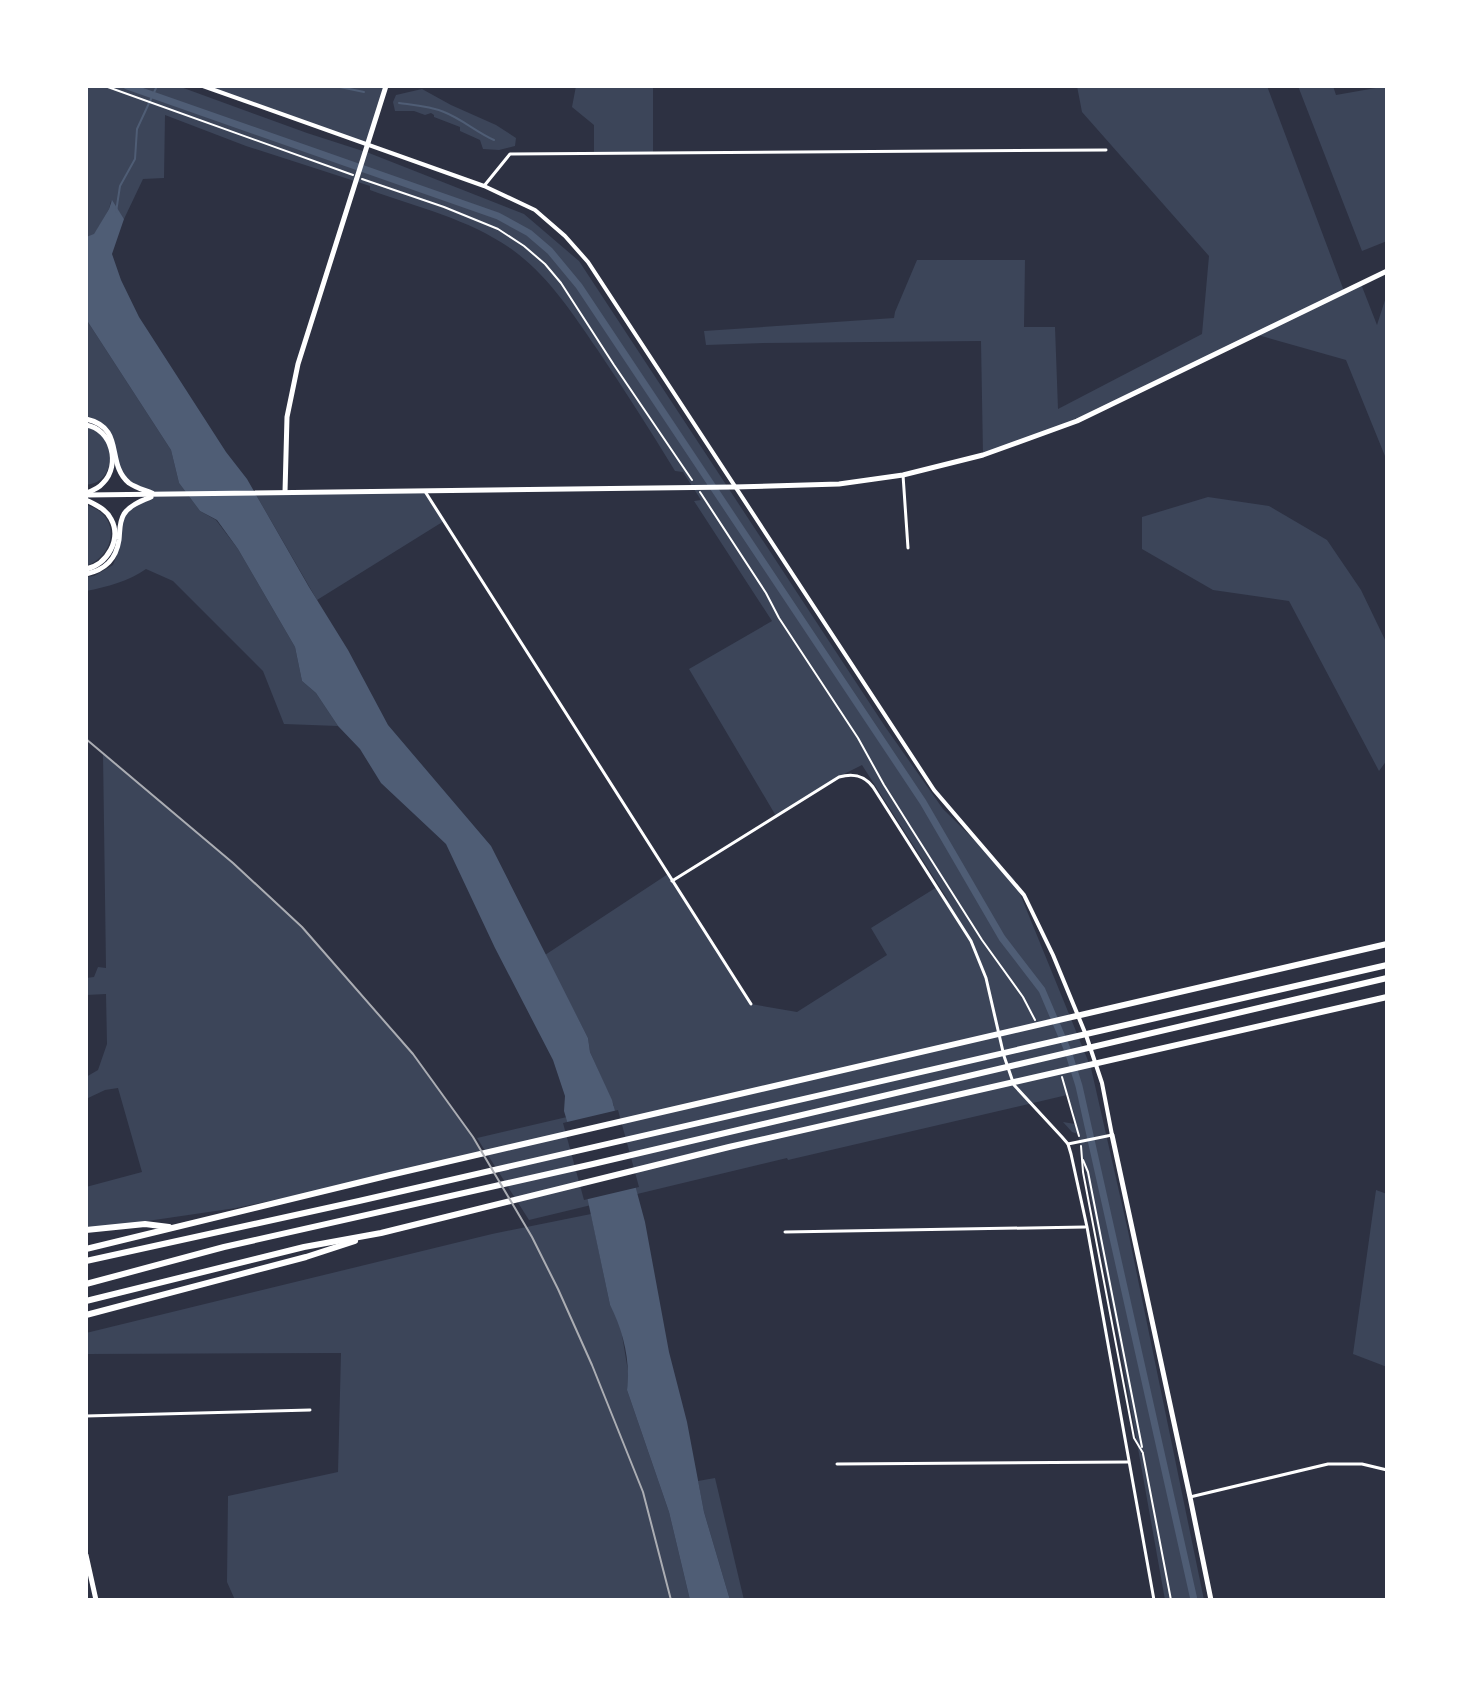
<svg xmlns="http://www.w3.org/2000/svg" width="1473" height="1686" viewBox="0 0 1473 1686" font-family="'Playfair Display',serif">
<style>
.green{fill:#3c4559}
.water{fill:#4f5d75}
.pier{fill:#2d3142}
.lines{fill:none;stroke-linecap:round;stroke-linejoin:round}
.stream{stroke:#4f5d75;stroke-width:2}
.canal{stroke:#4f5d75;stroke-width:7}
.path{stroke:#fff;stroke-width:2}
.minor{stroke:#fff;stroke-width:3}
.tertiary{stroke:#fff;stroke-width:4}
.secondary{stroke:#fff;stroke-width:5}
.primary{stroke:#fff;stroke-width:5}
.motorway{stroke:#fff;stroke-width:6}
.rail{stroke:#abadb3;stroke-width:2}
</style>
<rect width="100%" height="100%" fill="#2d3142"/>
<g class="green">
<path d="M 86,86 L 178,86 L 307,133 L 369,153 L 524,214 L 579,261 L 886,728 L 943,809 L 1014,879 L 1091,1068 L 1128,1231 L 1204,1600 L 1165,1600 L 1118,1336 L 1078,1134 L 1072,1132 L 1063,1122 L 1075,1124 L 1074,1113 L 1067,1095 L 788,1160 L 787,1158 L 529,1220 L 477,1138 L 614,1106 L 590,1052 L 588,1038 L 545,955 L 668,874 L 751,1004 L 797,1012 L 887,955 L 871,928 L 937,887 L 950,903 L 862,765 L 834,779 L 776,816 L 689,669 L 772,621 L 694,501 L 701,500 L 683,472 L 675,471 C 650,430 624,389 597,349 C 571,311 547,274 510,248 C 468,219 417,207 370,190 L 370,186 L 246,146 L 165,115 L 164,178 L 143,179 L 124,219 L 111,201 L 109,209 L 94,235 L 86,237 Z"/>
<polygon points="203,86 386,86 367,145"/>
<polygon points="576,86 653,86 653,153 594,154 594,125 572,107"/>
<polygon points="1077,86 1267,86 1344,291 1361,284 1377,325 1387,294 1387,285 1387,461 1346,360 1258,335 1077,421 983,455 981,341 764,343 706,345 704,331 894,318 895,312 917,260 1025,260 1024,327 1055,327 1058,409 1202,334 1209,256 1082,112"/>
<polygon points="1298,86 1333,86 1336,95 1387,86 1387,241 1362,251"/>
<polygon points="422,89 451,105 496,125 516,138 515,146 499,150 483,149 480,140 460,131 460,127 434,117 434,115 431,113 425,115 414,111 395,111 393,102 396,95"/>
<path d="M 86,319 L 171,450 L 179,483 L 200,511 L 216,520 L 238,549 L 295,647 L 302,681 L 316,693 L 338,726 L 284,724 L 263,671 L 173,581 L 146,569 C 129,581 107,587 86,591 L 86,577 L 94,576 L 113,565 L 117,555 L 115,554 L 120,526 L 128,510 L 156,495 L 140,489 L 122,475 L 105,427 L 86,419 Z"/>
<path d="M 86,427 C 90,429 95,429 99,432 C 111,441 114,464 104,476 C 99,482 93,484 86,485 Z"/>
<polygon points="424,490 444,521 317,600 255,493"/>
<polygon points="1208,497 1269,506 1327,540 1361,590 1387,644 1387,760 1379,771 1289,601 1213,590 1142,549 1142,517"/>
<path d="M 86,505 C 121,514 117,555 86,566 Z"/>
<polygon points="103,753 233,863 302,927 413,1054 473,1137 484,1156 236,1208 86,1230 86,1187 142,1172 118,1088 105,1090 86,1099 86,1077 98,1070 107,1044 106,994 86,995 86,978 94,977 98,967 106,968"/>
<polygon points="1376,1190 1387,1194 1387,1367 1353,1354"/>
<polygon points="591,1214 610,1305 620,1323 629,1377 627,1390 669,1512 690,1600 235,1600 227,1582 228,1496 338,1472 341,1353 86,1354 86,1333 492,1234"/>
<polygon points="715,1478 744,1600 730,1600 704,1512 698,1481"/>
</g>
<path class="water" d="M 112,200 L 124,219 L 112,254 L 121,280 L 139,317 L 226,452 L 247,479 L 309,587 L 348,650 L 388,725 L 491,846 L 588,1038 L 590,1052 L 612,1100 L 645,1222 L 669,1352 L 687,1422 L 704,1512 L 730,1600 L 690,1600 L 669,1512 L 627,1390 C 631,1362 623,1330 610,1305 L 581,1168 L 564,1111 L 565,1096 L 553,1060 L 495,948 L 446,844 L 381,783 L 360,749 L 338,726 L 316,693 L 302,681 L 295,647 L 238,549 L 217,520 L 200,511 L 179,483 L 171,450 L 86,319 L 86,237 L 94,234 L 109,209 Z"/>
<polygon class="pier" points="618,1110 639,1187 584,1200 563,1123"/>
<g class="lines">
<g class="stream">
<polyline points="335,86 364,92"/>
<path d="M 399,103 C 414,105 430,106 444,112 C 462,119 476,132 494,140"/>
<polyline points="116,212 120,186 135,159 137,129 157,86"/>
</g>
<polyline class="canal" points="127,86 498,216 529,233 550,251 579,286 923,802 1002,938 1042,990 1068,1051 1079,1086 1194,1600"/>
<g class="path">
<polyline points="105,86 353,175"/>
<polyline points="362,179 444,207 498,229 524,246 545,264 561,283 614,365 692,480"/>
<polyline points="700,492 766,593 779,618 858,738 884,785 911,828 982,940 1023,997 1035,1020"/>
<polyline points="1062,1077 1079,1136"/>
<polyline points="1081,1146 1083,1172 1134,1438 1143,1453"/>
<polyline points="1083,1160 1088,1172 1142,1447"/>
<polyline points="1143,1454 1171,1600"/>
</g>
<g class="minor">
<polyline points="484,186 510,154 1106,150"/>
<polyline points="903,475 908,548"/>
<polyline points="426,493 751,1004"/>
<path d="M 672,881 L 839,777 C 853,773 864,775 873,787 L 971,941 L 986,978 L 1004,1056 L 1014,1085 L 1062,1137 L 1068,1144 L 1071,1154 L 1087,1227 L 1154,1600"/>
<polyline points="1068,1144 1112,1135"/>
<polyline points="785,1232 1085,1227"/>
<polyline points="86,1416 310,1410"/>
<polyline points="837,1464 1128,1462"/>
<polyline points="1190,1497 1328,1464 1362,1464 1387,1470"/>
</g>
<polyline class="tertiary" points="203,86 484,186 535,210 565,236 588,262 934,790 1024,895 1053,955 1086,1035 1102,1083 1112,1135"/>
<g class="secondary">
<polyline points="285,492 287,417 298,364 386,86"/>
<polyline points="1112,1135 1190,1497 1211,1600"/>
</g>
<g class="primary">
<path d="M 86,419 C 126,428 105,463 129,483 C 136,488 145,490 152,493"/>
<path d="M 86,425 C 112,429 121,465 103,483 C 99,488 92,491 86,493"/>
<polyline points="86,495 734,487 839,484 903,475 983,455 1077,421 1387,271"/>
<path d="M 86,500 C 96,505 106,509 111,519 C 122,539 107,565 86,569"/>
<path d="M 86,574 C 105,570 116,560 119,540 C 120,531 119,522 124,514 C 130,505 141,501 151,497"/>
<polyline points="86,1555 96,1600"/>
</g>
<g class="motorway">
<polyline points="86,1230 145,1224 169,1227"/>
<polyline points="86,1249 390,1175 1387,944"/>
<polyline points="86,1261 359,1201 1387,965"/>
<polyline points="86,1284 224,1247 593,1164 1387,978"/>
<polyline points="86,1301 304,1247 381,1233 729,1147 1387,997"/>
<polyline points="86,1315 306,1257 355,1241"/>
</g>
<polyline class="rail" points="86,739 233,863 302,927 413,1054 473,1137 532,1237 558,1289 592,1365 643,1492 671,1600"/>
</g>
<rect width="1473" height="1686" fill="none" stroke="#ffffff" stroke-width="176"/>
</svg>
